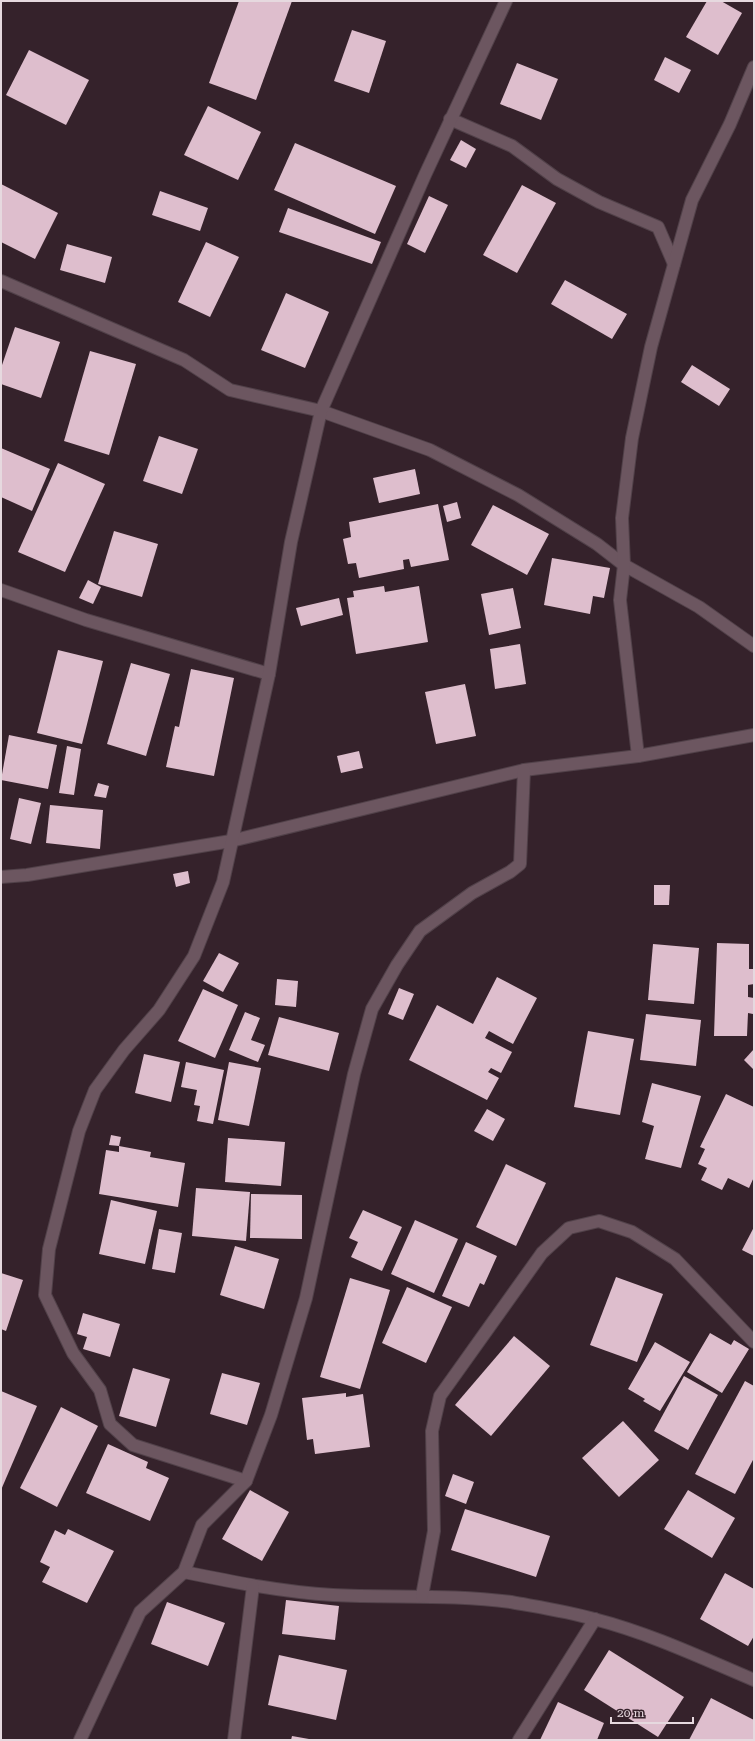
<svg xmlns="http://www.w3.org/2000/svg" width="755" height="1741" viewBox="0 0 755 1741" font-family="'Roboto Serif',serif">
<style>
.building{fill:#debecd}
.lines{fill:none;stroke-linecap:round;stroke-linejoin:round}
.street-casing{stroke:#514149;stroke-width:14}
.street{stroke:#6c5660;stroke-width:12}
</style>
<rect width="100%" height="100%" fill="#35222b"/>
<g class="building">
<polygon points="239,1 292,1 256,100 209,83"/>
<polygon points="707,1 721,1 742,13 718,55 686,37"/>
<polygon points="352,30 386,41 369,93 334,81"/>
<polygon points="29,50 89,80 66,125 6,95"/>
<polygon points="665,57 691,70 679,93 654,80"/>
<polygon points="517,63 558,79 541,120 500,104"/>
<polygon points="208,106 261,132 238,180 184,155"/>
<polygon points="461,140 476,149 466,168 450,160"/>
<polygon points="295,143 396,186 375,234 274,190"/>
<polygon points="1,184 58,213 35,259 1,242"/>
<polygon points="522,185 556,203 517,273 483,255"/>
<polygon points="160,191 208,208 200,231 152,215"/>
<polygon points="429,196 448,205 425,253 407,244"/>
<polygon points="288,208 381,242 372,264 279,232"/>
<polygon points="206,242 239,257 210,317 178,302"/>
<polygon points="67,244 112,257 105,283 60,270"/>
<polygon points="565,280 627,314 612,339 551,304"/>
<polygon points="286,293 329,312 305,368 261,350"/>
<polygon points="15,327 60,342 41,398 1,384 1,368"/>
<polygon points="90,351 136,364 109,455 64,441"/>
<polygon points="692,365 730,389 719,406 681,382"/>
<polygon points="159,436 198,449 182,494 143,481"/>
<polygon points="1,448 50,469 32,511 1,497"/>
<polygon points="58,463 105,484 65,572 18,552"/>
<polygon points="415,469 420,494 379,503 373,478"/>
<polygon points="457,502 461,518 447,522 443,506"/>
<polygon points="438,504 449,560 411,567 409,559 403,560 404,569 359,578 356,563 348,564 343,539 351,537 349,522"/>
<polygon points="493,505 549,534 527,575 471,545"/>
<polygon points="114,531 158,544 142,597 98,584"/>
<polygon points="552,558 610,568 604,598 593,596 590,614 544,605"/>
<polygon points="88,580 101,587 93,604 79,598"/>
<polygon points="384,586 385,592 419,586 428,642 356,654 347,598 354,597 353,591"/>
<polygon points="513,588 521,628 489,635 481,594"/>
<polygon points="339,598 343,615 301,626 296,608"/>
<polygon points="520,644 526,684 495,689 490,649"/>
<polygon points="58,650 103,661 82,744 37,733"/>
<polygon points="131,663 170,674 146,756 107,744"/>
<polygon points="191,669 234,678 214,776 166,767 175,726 179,727"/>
<polygon points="465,684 476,736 436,744 425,692"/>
<polygon points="9,735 57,745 48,789 1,780"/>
<polygon points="67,746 81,749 74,795 59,793"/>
<polygon points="359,751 363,768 341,773 337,756"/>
<polygon points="98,783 109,786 106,798 94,796"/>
<polygon points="19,798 41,803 31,844 10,839"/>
<polygon points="50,805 103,810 100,849 46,843"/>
<polygon points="188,871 190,883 176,887 173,874"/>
<polygon points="654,885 670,885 669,905 654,905"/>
<polygon points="717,943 749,944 749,969 754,969 754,984 748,985 748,997 754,998 753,1014 748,1013 747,1036 714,1036"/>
<polygon points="653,944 699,948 694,1004 648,1000"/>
<polygon points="219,953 239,963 223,992 203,981"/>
<polygon points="497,977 537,998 513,1044 489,1031 485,1038 512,1052 501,1073 491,1068 488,1072 499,1078 487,1100 409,1060 437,1005 473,1024"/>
<polygon points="277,979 298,981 296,1007 275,1005"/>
<polygon points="399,988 414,994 403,1020 388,1014"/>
<polygon points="203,989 238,1005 215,1058 178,1041"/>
<polygon points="245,1012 260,1018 251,1040 265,1045 258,1062 229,1050"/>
<polygon points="646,1014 701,1020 696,1066 640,1060"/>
<polygon points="279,1017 339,1033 329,1071 268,1055"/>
<polygon points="588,1031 634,1039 620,1115 574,1107"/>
<polygon points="754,1049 754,1070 744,1060"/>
<polygon points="144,1054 180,1062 171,1102 135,1093"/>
<polygon points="186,1062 224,1070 213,1124 197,1121 200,1106 194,1105 197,1090 181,1087"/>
<polygon points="229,1062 261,1068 249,1126 218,1120"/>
<polygon points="652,1083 701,1096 681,1168 645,1159 654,1126 642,1122"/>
<polygon points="726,1094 754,1107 754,1177 749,1188 728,1178 722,1190 701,1180 707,1168 698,1164 705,1149 700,1147"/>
<polygon points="487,1109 505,1119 493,1141 474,1131"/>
<polygon points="111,1135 121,1137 119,1146 109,1145"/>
<polygon points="228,1138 285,1142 281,1186 225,1182"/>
<polygon points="119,1146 151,1152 150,1157 185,1163 178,1207 99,1194 106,1150 119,1152"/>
<polygon points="506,1164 546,1183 516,1246 476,1227"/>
<polygon points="196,1188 250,1192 246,1241 192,1236"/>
<polygon points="251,1194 302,1195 302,1239 250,1238"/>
<polygon points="111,1200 157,1211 145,1264 99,1254"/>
<polygon points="363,1210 402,1227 382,1271 351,1257 358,1242 349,1238"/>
<polygon points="415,1220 458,1239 434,1293 391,1274"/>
<polygon points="754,1227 754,1256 742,1250"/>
<polygon points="159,1229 182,1233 175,1273 152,1269"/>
<polygon points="466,1242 497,1256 484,1285 480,1283 469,1307 442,1296"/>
<polygon points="235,1246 279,1259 264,1309 220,1295"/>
<polygon points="1,1273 23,1280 6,1331 1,1329"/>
<polygon points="616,1277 663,1294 637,1362 590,1345"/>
<polygon points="350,1278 390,1290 360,1389 320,1377"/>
<polygon points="407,1287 452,1307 426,1363 382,1343"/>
<polygon points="83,1313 120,1324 110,1357 83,1349 87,1337 77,1334"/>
<polygon points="710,1333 731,1345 734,1340 749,1349 722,1393 687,1372"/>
<polygon points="514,1336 550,1366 491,1436 455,1405"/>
<polygon points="655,1342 690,1362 660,1411 643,1401 645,1399 628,1389"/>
<polygon points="133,1368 170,1379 156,1427 119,1416"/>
<polygon points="222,1373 260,1383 247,1425 210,1414"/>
<polygon points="684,1376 718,1395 688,1450 654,1431"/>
<polygon points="745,1381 754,1386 754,1458 735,1494 695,1474"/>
<polygon points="1,1391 37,1406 1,1490"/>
<polygon points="346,1393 346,1397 363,1394 370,1447 315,1454 313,1439 307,1440 302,1398"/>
<polygon points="61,1407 98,1426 57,1507 20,1488"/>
<polygon points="623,1421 659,1460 619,1497 582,1458"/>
<polygon points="108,1444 148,1462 146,1468 169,1478 150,1521 86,1493"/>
<polygon points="453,1474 474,1482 466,1504 445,1496"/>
<polygon points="250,1490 289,1512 262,1561 222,1539"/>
<polygon points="688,1490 735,1518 712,1558 664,1529"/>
<polygon points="465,1509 550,1536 536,1577 451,1550"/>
<polygon points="68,1529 114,1551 87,1603 42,1582 50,1567 40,1562 55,1530 65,1535"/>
<polygon points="725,1573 754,1589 754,1636 748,1646 700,1619"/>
<polygon points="286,1600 339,1606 335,1640 282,1634"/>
<polygon points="167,1602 225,1623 208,1666 151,1644"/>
<polygon points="609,1650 684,1697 658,1737 584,1690"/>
<polygon points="279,1655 347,1670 336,1720 268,1705"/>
<polygon points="711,1698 754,1720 754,1740 689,1740"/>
<polygon points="558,1702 604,1723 597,1740 540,1740"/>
<polygon points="292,1736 309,1739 309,1740 291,1740"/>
</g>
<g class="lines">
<defs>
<g id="street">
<polyline points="450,119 512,146 557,179 599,202 658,227 674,264"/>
<polyline points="1,281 184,360 230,390 321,411 430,450 518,495 597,544 624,565 699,607 754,646"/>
<polyline points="1,590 86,620 269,674"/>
<polyline points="638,756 620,600 624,565 622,518 632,438 651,347 692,200 730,124 754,67"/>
<polyline points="1,877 27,875 231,841 524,770 638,756 754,735"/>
<polyline points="246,1481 133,1445 110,1424 100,1390 73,1353 45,1295 49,1249 79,1131 95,1090 124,1050 159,1010 194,956 223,882 269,674 291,542 321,411 425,175 506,1"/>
<path d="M 184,1572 C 233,1582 282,1592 333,1595 C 392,1598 452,1594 511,1602 C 538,1607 566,1611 594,1619 C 649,1633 702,1658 754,1680"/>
<polyline points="422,1596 434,1531 432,1431 440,1396 542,1253 569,1228 599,1221 632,1232 675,1259 754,1342"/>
<polyline points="80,1740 140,1612 184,1572 202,1525 246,1481 271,1415 306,1298 354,1074 372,1009 397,965 420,931 472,893 510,872 520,864 524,770"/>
<polyline points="234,1740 253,1586"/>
<polyline points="519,1740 595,1619"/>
</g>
</defs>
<use href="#street" class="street-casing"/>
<use href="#street" class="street"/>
</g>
<rect width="755" height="1741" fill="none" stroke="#e6d9df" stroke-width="4"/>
<path d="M611 1717v6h82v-6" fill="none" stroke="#e6d9df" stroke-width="2"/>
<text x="617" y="1717" font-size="12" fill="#e6d9df" stroke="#35222b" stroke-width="3" paint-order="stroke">20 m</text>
</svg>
